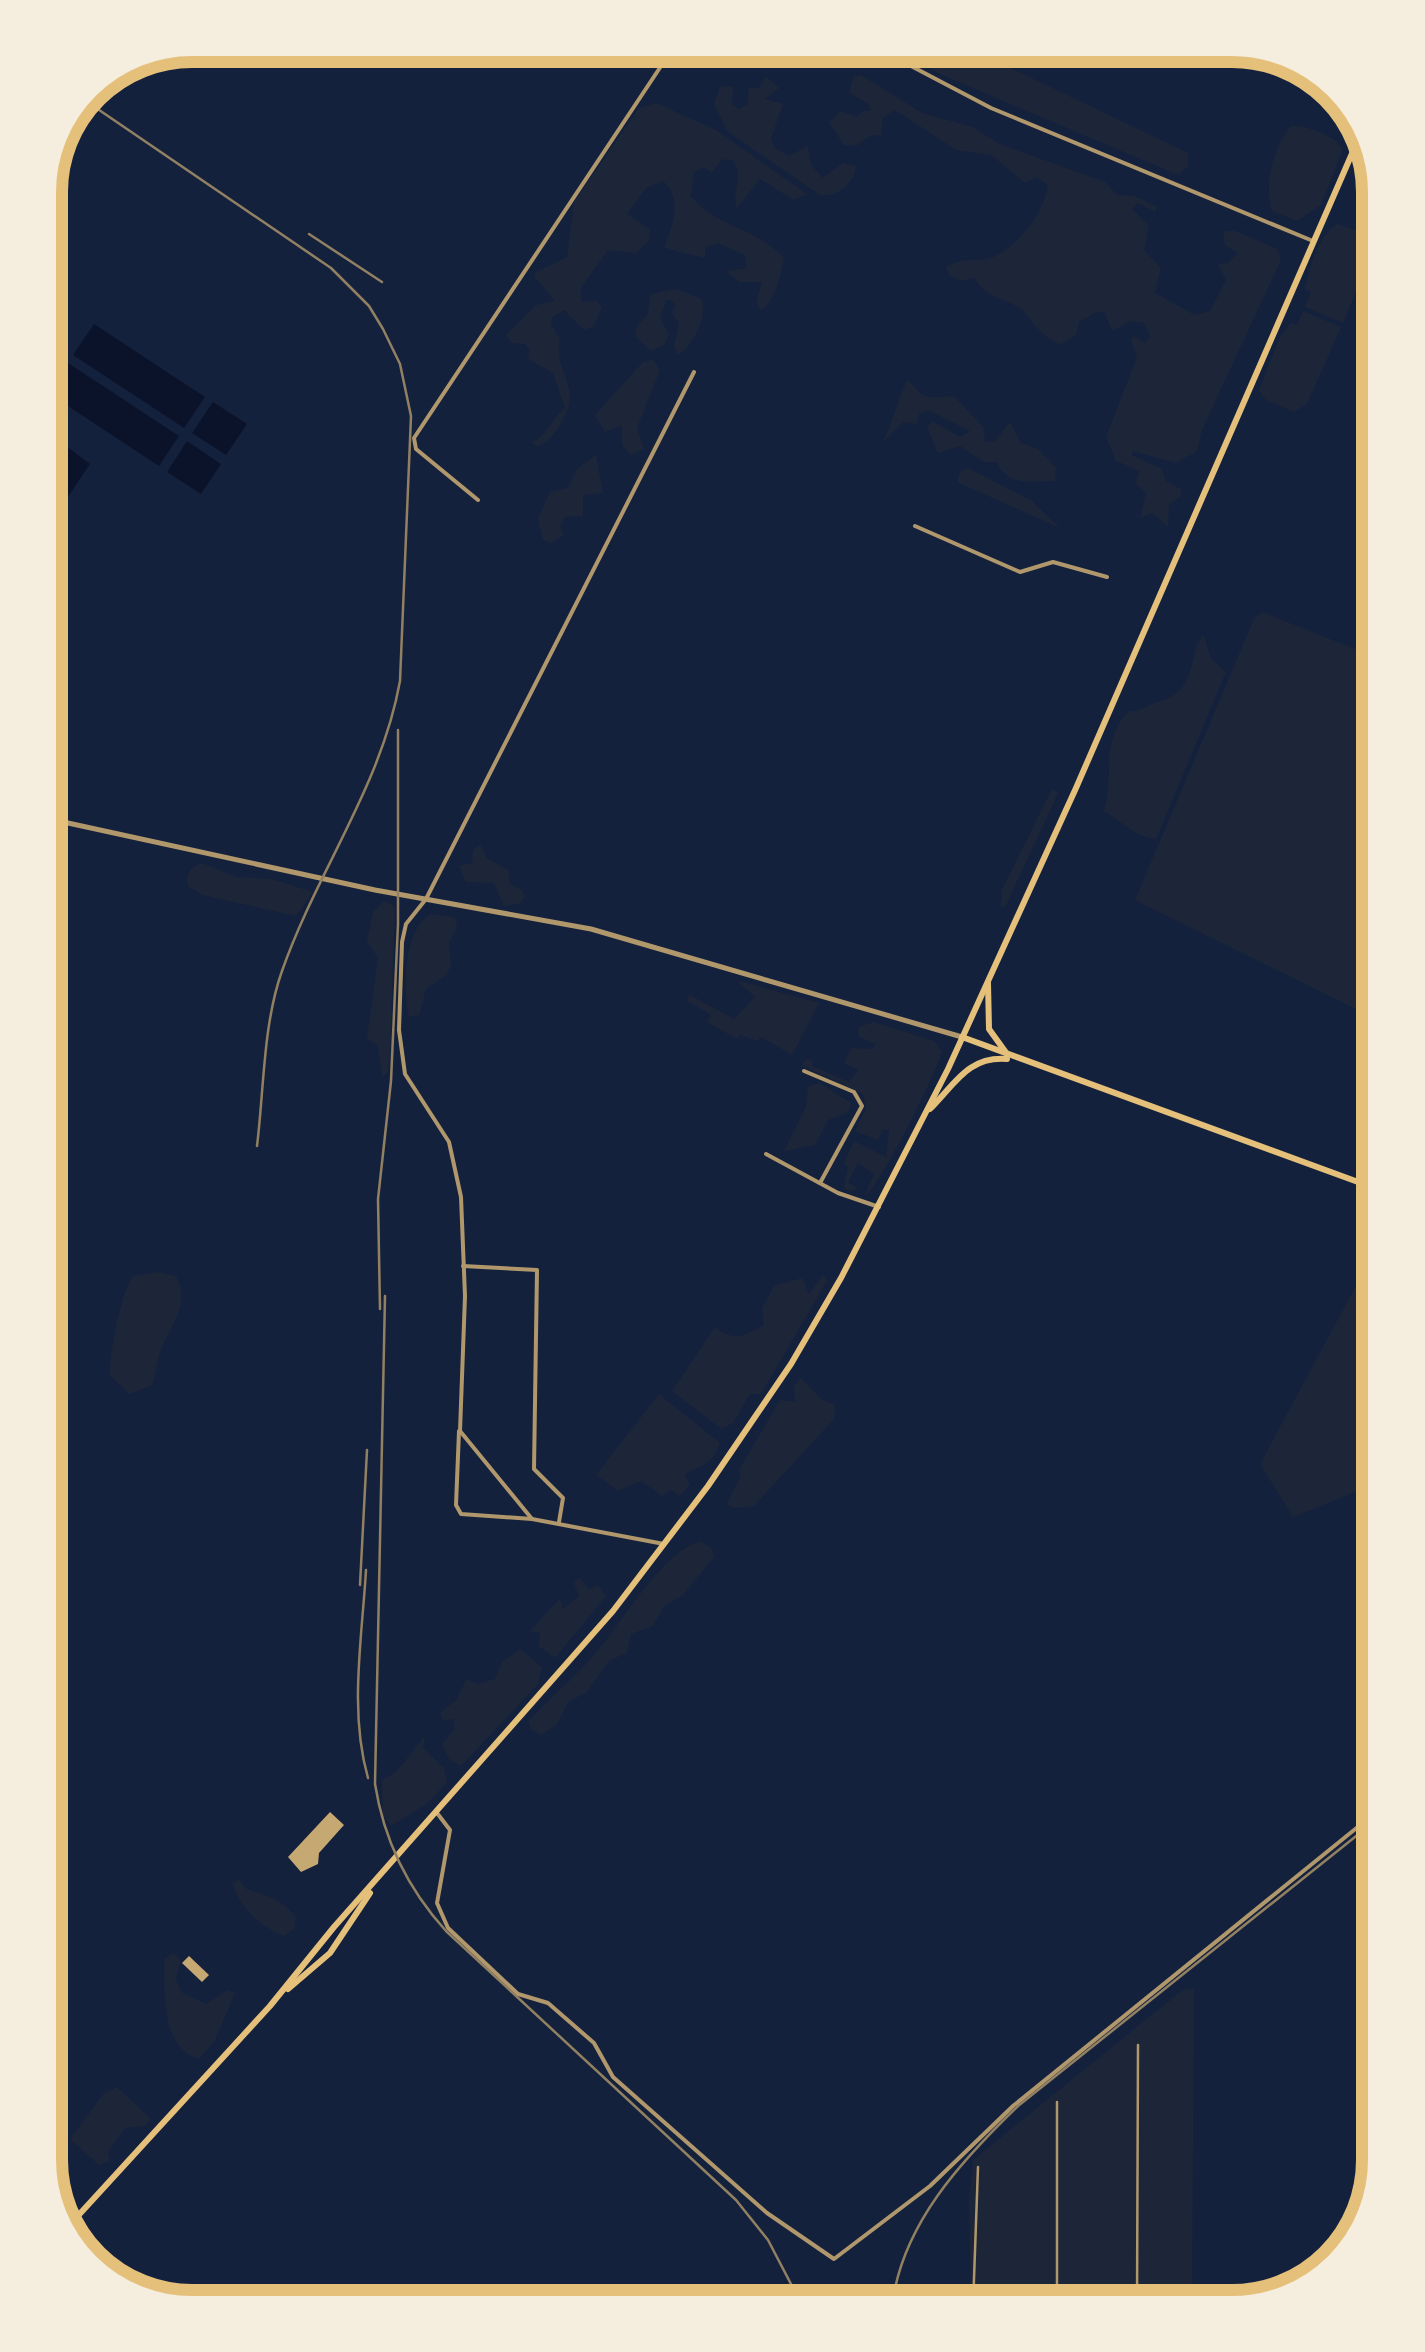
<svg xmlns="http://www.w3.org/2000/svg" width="1425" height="2352" viewBox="0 0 1425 2352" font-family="Bitter,serif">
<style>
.green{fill:#1d2539}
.water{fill:#0b132b}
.building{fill:#c6a872}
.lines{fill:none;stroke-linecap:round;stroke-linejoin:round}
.service{stroke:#b1986c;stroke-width:2.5}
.minor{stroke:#b1986c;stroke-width:4}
.tertiary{stroke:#b1986c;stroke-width:5}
.primary{stroke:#e5c07b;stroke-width:6}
.rail{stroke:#918062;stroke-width:2.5}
.rim{fill:none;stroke:#e5c07b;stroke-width:12}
</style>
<rect width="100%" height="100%" fill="#14213d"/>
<g class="green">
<polygon points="891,45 963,45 1188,153 1188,166 1178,175 942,75"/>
<path d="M 861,75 L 922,113 L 973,127 L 999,144 L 1105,182 L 1117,195 L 1134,196 L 1156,206 L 1156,212 L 1137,203 L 1132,209 L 1149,225 L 1144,250 L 1161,268 L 1155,293 L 1195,315 L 1210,311 L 1226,280 L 1218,264 L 1228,263 L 1238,253 L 1225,245 L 1223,231 L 1235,231 L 1277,249 L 1281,260 L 1202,430 L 1197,451 L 1176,463 L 1133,451 L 1131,455 L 1162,469 L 1166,481 L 1181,489 L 1180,497 L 1169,505 L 1168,527 L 1152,513 L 1140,518 L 1146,493 L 1135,483 L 1140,471 L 1116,461 L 1106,437 L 1137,357 L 1131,340 L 1134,336 L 1144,343 L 1151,337 L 1144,323 L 1131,321 L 1112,331 L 1105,313 L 1096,312 L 1079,322 L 1076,335 L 1061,345 C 1044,337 1036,328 1026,314 C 1015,299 984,300 975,278 L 961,281 L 949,275 L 946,267 C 969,255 980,263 991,258 C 1018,247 1044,213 1048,185 L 1037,177 L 1025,183 L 991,155 L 956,150 L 895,110 L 883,118 L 881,135 L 871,135 L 856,146 L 844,145 L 829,122 L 841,111 L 857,117 L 862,111 L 870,111 L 869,104 L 849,93 L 853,77 Z"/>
<path d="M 766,76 L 779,88 L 765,99 L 783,104 L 771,139 L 775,148 L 789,156 L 808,146 L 811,165 L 823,178 L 843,163 L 856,166 C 855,182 838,198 820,195 L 728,132 L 714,104 L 720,86 L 733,87 L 732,105 L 739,109 L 747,105 L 749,88 L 759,88 Z"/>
<path d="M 656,103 L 716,130 L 807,194 L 794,200 L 760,179 L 737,208 C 730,191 746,179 733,161 L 723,159 L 711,173 L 703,167 L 694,172 L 691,196 C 716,228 758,228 784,258 C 780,276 776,301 761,310 L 756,303 L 762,282 L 739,282 L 726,271 L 747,268 L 745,255 L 717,243 L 705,248 L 705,258 C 691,254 678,253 664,247 C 673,226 683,199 663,181 L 646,188 L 627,214 L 650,229 L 649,241 L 636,253 L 608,250 L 580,289 L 582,302 L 596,301 L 602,307 L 593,327 L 584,330 L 564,310 L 552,317 L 551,325 L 560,339 C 553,381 589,384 555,432 C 548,441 546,444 536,446 L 532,442 C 549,435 551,418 565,408 L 553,373 L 528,359 L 530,350 L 525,344 L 512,343 L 506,335 L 536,305 L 555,301 L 534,276 L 536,272 L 567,257 L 574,202 L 639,108 Z"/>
<path d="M 1291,126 C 1307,125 1334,135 1343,149 L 1321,205 L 1297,221 L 1272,211 C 1263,186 1274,145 1291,126 Z"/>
<path d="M 1338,224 L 1370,235 L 1375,245 L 1343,323 L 1305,307 L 1311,292 L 1305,289 C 1309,269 1319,233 1338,224 Z"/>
<path d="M 676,289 L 702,299 C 707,317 694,345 678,355 L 674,347 L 679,324 L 672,312 L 676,305 L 670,299 L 666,301 L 660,318 L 669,334 L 665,344 L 651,351 L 635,336 L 637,325 L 647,316 L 651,294 Z"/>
<polygon points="1303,311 1341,327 1307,404 1294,412 1266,400 1259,390 1280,337 1291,323 1297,325"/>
<polygon points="653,360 660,370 637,428 644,449 631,455 622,445 622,425 605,432 595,415 643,362"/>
<path d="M 907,379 C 926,400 923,398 954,396 L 984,428 L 985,442 L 994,442 L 1010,422 L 1021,443 L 1038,449 L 1056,468 L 1055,481 C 1033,481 1007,487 997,462 L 984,462 L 960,446 L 938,453 L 927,428 L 932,421 L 960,437 L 970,431 L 928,410 L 919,414 L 917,424 L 903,422 L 884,441 Z"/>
<polygon points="596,455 603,493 583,495 583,516 565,517 560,526 564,535 551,543 543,540 538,518 550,492 568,488 577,469"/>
<polygon points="968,468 1032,501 1060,528 957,482 960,472"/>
<polygon points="1262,612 1380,659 1380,1021 1135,900 1254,619"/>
<path d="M 1204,635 L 1211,659 L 1226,672 L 1156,839 C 1133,836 1123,822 1104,811 C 1115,775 1099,742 1129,711 C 1143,712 1146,705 1158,702 C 1202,690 1186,651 1204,635 Z"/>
<polygon points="1052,789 1058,792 1054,802 1005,907 1001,907 1002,890"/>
<polygon points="480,844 487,858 508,870 510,884 522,890 525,897 520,904 504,906 494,883 466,882 459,866 472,863 473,850"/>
<path d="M 202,863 L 236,877 L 272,879 L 313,892 L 296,916 L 203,895 L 188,886 C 185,873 190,868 202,863 Z"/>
<polygon points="384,901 395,907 390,1051 388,1072 382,1077 378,1046 367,1038 378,958 367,941 373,912"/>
<path d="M 431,914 L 455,917 L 457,927 L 449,943 L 451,965 L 447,974 L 426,989 L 419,1015 L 409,1017 C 403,989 403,930 431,914 Z"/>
<polygon points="736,980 819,1003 792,1055 761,1037 757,1041 740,1035 737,1039 707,1022 711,1015 686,1000 690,995 734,1019 755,997"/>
<path d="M 874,1022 L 934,1041 L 942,1052 C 935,1074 880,1188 865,1195 L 874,1174 L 858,1163 L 848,1182 L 857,1188 L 851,1192 L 844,1188 L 848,1167 L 844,1163 L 854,1141 L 886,1157 L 889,1131 L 883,1129 L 878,1140 L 855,1131 L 866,1109 L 863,1094 L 802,1065 L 806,1059 L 813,1061 L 812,1066 L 849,1082 L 858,1070 L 844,1063 L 851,1048 L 873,1049 L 875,1044 L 859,1037 L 858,1027 Z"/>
<polygon points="819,1083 851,1103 848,1112 828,1120 815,1145 784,1151 806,1107 808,1087"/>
<polygon points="1380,1241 1380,1482 1293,1517 1260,1464"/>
<path d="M 158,1272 L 176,1276 C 191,1307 170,1325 160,1352 C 157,1363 155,1374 152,1385 L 130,1394 L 110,1376 C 109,1354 121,1292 133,1276 Z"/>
<path d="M 823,1275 L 827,1281 L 761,1394 L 750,1394 L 733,1423 L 721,1429 L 672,1391 L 715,1327 C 734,1342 744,1336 764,1325 L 762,1308 L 774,1286 L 802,1278 L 809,1294 Z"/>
<polygon points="801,1378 821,1399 835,1405 834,1419 754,1506 733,1508 727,1504 741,1475 739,1470 780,1400 795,1402 794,1386"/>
<path d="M 659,1394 L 720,1443 C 714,1463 701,1466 685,1474 L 690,1484 L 680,1496 L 671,1490 L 662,1496 L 641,1481 L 618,1491 L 596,1475 Z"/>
<path d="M 700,1541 L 712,1549 L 714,1557 L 683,1595 L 664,1606 L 653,1626 L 631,1634 L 627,1653 L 610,1660 L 586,1693 L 569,1701 L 557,1724 L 541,1735 L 532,1730 L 528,1722 C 547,1701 569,1682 589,1661 C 620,1628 658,1555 700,1541 Z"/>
<polygon points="579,1578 589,1589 598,1585 606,1596 555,1658 539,1646 540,1633 530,1631 560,1598 563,1609 579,1596 574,1583"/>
<polygon points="520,1649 542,1667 538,1684 461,1766 449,1759 442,1744 455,1729 453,1719 443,1720 440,1713 456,1700 467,1679 477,1684 495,1679 502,1662"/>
<polygon points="425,1736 423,1748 444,1768 447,1782 428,1803 391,1826 383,1815 382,1780 396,1772"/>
<path d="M 239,1879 L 245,1888 C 268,1899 277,1894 296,1917 L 294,1929 L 284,1936 C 262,1929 237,1905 233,1883 Z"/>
<path d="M 173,1953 L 181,1960 L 176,1979 L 181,1992 L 206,2004 L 228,1990 L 235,1993 L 214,2042 L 199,2059 C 159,2047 166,1990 164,1959 Z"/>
<polygon points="1194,1988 1192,2307 971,2307 969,2202 973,2160 1154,2013 1183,1990"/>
<polygon points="117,2087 151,2119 145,2126 125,2128 108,2152 110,2161 99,2165 70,2139 104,2093"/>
</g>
<g class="water">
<polygon points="94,324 205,397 184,428 73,355"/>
<polygon points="68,363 179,436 159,466 48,393"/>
<polygon points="213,402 247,424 226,455 192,433"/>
<polygon points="45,430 90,464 45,531"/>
<polygon points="187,441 221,464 201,494 167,472"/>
</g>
<g class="building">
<polygon points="330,1812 344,1825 319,1853 318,1864 301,1872 288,1857"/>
<polygon points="189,1956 209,1975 202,1982 182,1963"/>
</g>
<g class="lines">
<g class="service">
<polyline points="1057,2102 1057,2307"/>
<polyline points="973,2307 978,2167"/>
<polyline points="1137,2307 1138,2045"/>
</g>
<g class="minor">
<polyline points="871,45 991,108 1313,241"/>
<polyline points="478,500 416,449 414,438 675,45"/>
<polyline points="915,526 1020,572 1053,562 1107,577"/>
<polyline points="804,1071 854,1092 862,1106 820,1183"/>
<polyline points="766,1154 838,1193 879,1207"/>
<polyline points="463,1266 537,1270 534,1469 563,1498 559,1522"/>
<polyline points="1361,1323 1380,1331"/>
<polyline points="459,1431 456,1505 461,1514 532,1519"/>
<polyline points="664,1544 532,1519 460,1431 465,1296 461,1197 449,1142 405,1074 399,1030 402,942 406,924 426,899 694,372"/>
<polyline points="437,1813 450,1830 437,1903 448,1928 518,1994 548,2003 594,2043 613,2077 767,2213 834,2259 930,2186 1013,2106 1380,1809"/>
</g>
<polyline class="tertiary" points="45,818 375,890 591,929 962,1037"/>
<g class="primary">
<polyline points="988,983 989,1029 1007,1054"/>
<polyline points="962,1037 1380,1190"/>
<path d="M 930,1109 C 955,1084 968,1056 1007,1059"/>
<polyline points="288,1989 330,1953 370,1893"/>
<polyline points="65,2230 270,2006 334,1927 613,1611 708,1486 791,1364 841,1278 948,1069 1076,788 1364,126"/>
</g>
<g class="rail">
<path d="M 83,99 L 331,268 L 369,306 L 383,329 L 400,364 L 411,416 L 400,681 C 381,787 317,871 282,971 C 263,1024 264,1090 257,1146"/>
<polyline points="309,234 382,282"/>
<path d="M 385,1296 L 375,1784 C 384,1841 407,1888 446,1931 L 736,2200 L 768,2240 L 803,2307"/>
<polyline points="380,1309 378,1199 391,1081 398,924 398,730"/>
<path d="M 366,1570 C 362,1639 349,1711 368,1778"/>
<polyline points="360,1585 367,1450"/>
<path d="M 892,2307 C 901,2225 962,2160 1018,2106 L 1380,1817"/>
</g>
</g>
<path d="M0 0H1425V2352H0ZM192 62H1232A130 130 0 0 1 1362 192V2160A130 130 0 0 1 1232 2290H192A130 130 0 0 1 62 2160V192A130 130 0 0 1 192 62Z" fill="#f5edde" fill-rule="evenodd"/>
<path class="rim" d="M192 62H1232A130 130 0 0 1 1362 192V2160A130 130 0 0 1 1232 2290H192A130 130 0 0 1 62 2160V192A130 130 0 0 1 192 62Z"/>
</svg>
